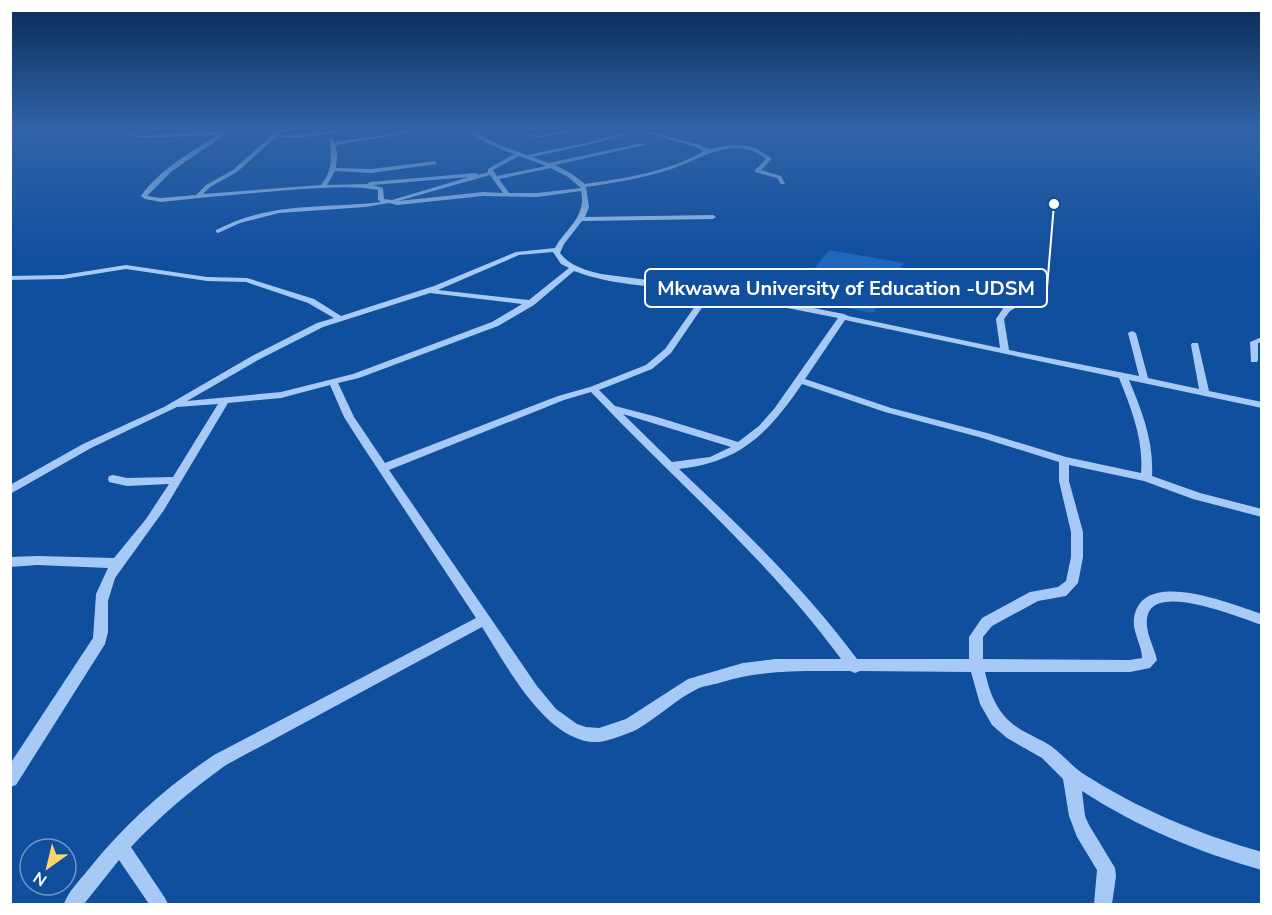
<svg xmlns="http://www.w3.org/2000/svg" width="1272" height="915" viewBox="0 0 1272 915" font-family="'Nunito Sans',sans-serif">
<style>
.green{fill:#1f66bc}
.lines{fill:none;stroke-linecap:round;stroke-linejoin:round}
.minor{fill:#a6caf5;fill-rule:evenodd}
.leader{fill:none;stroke:#fff;stroke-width:2}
.callout-dot{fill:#fff;stroke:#104e9e;stroke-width:2}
.callout{fill:#104e9e;stroke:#fff;stroke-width:2}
.callout-label{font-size:20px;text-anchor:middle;font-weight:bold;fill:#fff}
</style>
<rect width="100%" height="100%" fill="#104e9e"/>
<polygon class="green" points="829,250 904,263 873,313 791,297"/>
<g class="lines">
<g class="minor">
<path d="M 109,130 L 117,130 L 142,136 L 232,130 L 172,171 L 147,196 L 161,198 L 196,195 L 206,185 L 233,170 L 278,130 L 283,130 L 279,135 C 305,136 330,130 356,130 L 298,138 L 276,137 L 237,172 L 210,187 L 203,194 L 321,185 C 333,170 332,156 329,139 L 333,139 L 334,142 L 415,130 L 426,130 L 336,145 L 337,157 L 336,168 L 371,169 L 435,161 L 437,164 L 371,173 L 335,171 L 327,185 L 367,184 L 370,182 L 476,173 L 478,175 L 488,172 L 488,169 L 514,154 C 497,148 479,141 467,130 L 472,130 L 475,132 L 499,130 L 479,134 L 497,144 L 527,155 L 590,142 L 634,130 L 645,130 L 700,145 L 709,149 L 732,145 L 748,146 L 757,149 L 771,158 L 771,160 L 761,170 L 781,176 L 785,184 L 781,184 L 777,178 L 755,172 L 755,170 L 766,159 C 733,132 698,162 665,171 C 639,179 613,183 586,187 L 589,207 L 585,217 L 713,215 L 716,217 L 713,219 L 582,221 L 564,244 L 560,253 C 570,266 585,270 601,274 L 710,288 L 844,314 L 848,316 L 1000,348 L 996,319 L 1004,307 L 1019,300 L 1022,300 L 1022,304 L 1010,311 L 1004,319 L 1009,350 L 1139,376 L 1128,333 L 1132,331 L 1136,333 L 1148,378 L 1199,389 L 1191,345 L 1192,343 L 1198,343 L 1209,391 L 1262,402 L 1262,408 L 1129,380 C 1142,411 1154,442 1152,476 L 1200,493 L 1262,509 L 1262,517 L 1193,499 L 1144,481 L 1069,465 L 1069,481 L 1083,532 L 1083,557 L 1078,583 L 1066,596 L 1038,601 L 992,626 L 983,637 L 983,659 L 1130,660 L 1142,658 C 1142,645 1132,632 1134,618 C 1142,566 1233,605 1262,614 L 1262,625 C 1241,618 1158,583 1148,614 C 1143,629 1154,646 1157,660 L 1150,668 L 1130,672 L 985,672 C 991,698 999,717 1023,731 C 1032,736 1042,740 1051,746 C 1062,754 1071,765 1082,773 C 1138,809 1198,834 1262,852 L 1262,870 C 1198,852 1137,827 1082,791 L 1085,816 L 1089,825 L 1115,868 L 1116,876 L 1112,904 L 1094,904 L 1097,870 L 1077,837 L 1069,816 L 1063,779 L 1042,758 L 1007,738 L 992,725 L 980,704 L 971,672 L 860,671 L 855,673 L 850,671 C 804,671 763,669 719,683 C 712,685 703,686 697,689 C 675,700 657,718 636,730 C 627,734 606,742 597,742 C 546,743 506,664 482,627 L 226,765 C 191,790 160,816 131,847 L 165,898 L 168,904 L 149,904 L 119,860 L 84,904 L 64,904 C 68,892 79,881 88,870 C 124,825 166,787 214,755 L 476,618 L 358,439 L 344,417 L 330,385 L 281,398 L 228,403 L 164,510 L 115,578 L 108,601 L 108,632 L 105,644 L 16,785 L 10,787 L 10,764 L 93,638 L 96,594 L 108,568 L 37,565 L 10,567 L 10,557 L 37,556 L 114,558 L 146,519 L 169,484 L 127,486 L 109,482 L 108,479 L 109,476 L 113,475 L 127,478 L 173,477 L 218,404 L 177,407 L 91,448 L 10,494 L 10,485 L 83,444 L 164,407 L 252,356 L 317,323 L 334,318 L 308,303 L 246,282 L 207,281 L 126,269 L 63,279 L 10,280 L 10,276 L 63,275 L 126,265 L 207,277 L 247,278 L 314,299 L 341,316 L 434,286 L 516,252 L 555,248 C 566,228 587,217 581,191 L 537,197 L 483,196 L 397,205 L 389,203 L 365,207 L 279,213 L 240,223 L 218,233 L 216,232 L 216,230 C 273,201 321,209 381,202 L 378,200 L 378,190 C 353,185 325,188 300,189 C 253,193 207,197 161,202 L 145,199 L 141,196 C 160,169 191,152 218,135 L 142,138 ZM 639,131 L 696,147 L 704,151 C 668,172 626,178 585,184 L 572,174 L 555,165 L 645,145 L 642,143 L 549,163 L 532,157 L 591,144 ZM 519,156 L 546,166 L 497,176 L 493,170 ZM 551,168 L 568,177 L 581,188 L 537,193 L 509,193 L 499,179 ZM 490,175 L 503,193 L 483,192 L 398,201 ZM 469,177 L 392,200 L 384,199 L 383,188 L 373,185 ZM 553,252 L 561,264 L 569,268 L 529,300 L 438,290 L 519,255 ZM 574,271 C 615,287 662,286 705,292 L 665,349 L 646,365 L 590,387 L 558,396 L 385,463 L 354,417 L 338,383 L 359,378 L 498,326 L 534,305 ZM 430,293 L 522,304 L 492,322 L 353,374 L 281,392 L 187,401 L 258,360 L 323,327 ZM 712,293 L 838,318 L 774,409 L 759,426 L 738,442 L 657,417 L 615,406 L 599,390 L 652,369 L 671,353 ZM 845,320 L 1119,378 C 1131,408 1144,440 1141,473 L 1066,457 L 987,433 L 891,408 L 805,379 ZM 802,384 L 885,412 L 979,437 L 1059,462 L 1059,481 L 1071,532 L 1071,557 L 1066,581 L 1058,587 L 1030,592 L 982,618 L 969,637 L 969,659 L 857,659 C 805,589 743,529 679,469 C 740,462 768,434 802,384 ZM 591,392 C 675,481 769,560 841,659 L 775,659 L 743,663 L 688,679 L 626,719 L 599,728 L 586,727 L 577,724 L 556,709 L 537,686 L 389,470 L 564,400 ZM 623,414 L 731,447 L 710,457 L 672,462 Z"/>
<polygon points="571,130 581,130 538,138 524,135 526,134 538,136"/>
<polygon points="1262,337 1262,342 1258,343 1258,360 1257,362 1251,362 1250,342"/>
</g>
</g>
<linearGradient id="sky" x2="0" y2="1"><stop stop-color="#092b57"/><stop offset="0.5" stop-color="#3163a6"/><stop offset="1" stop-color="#3163a6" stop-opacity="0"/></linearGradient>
<rect width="1272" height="258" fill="url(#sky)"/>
<path class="leader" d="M1054 204L1047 288"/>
<circle class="callout-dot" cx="1054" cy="204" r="6"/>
<rect class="callout" x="645" y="269" width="402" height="38" rx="6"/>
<g class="callout-label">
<text x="846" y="295">Mkwawa University of Education -UDSM</text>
</g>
<rect width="1272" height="915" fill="none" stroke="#ffffff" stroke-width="24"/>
<g transform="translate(48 867) rotate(214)"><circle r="28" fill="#104e9e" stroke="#7095c5" stroke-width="1.5"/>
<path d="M0-4.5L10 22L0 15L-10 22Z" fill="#ffd46a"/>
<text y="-9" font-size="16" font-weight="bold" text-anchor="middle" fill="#ffffff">N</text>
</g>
</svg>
